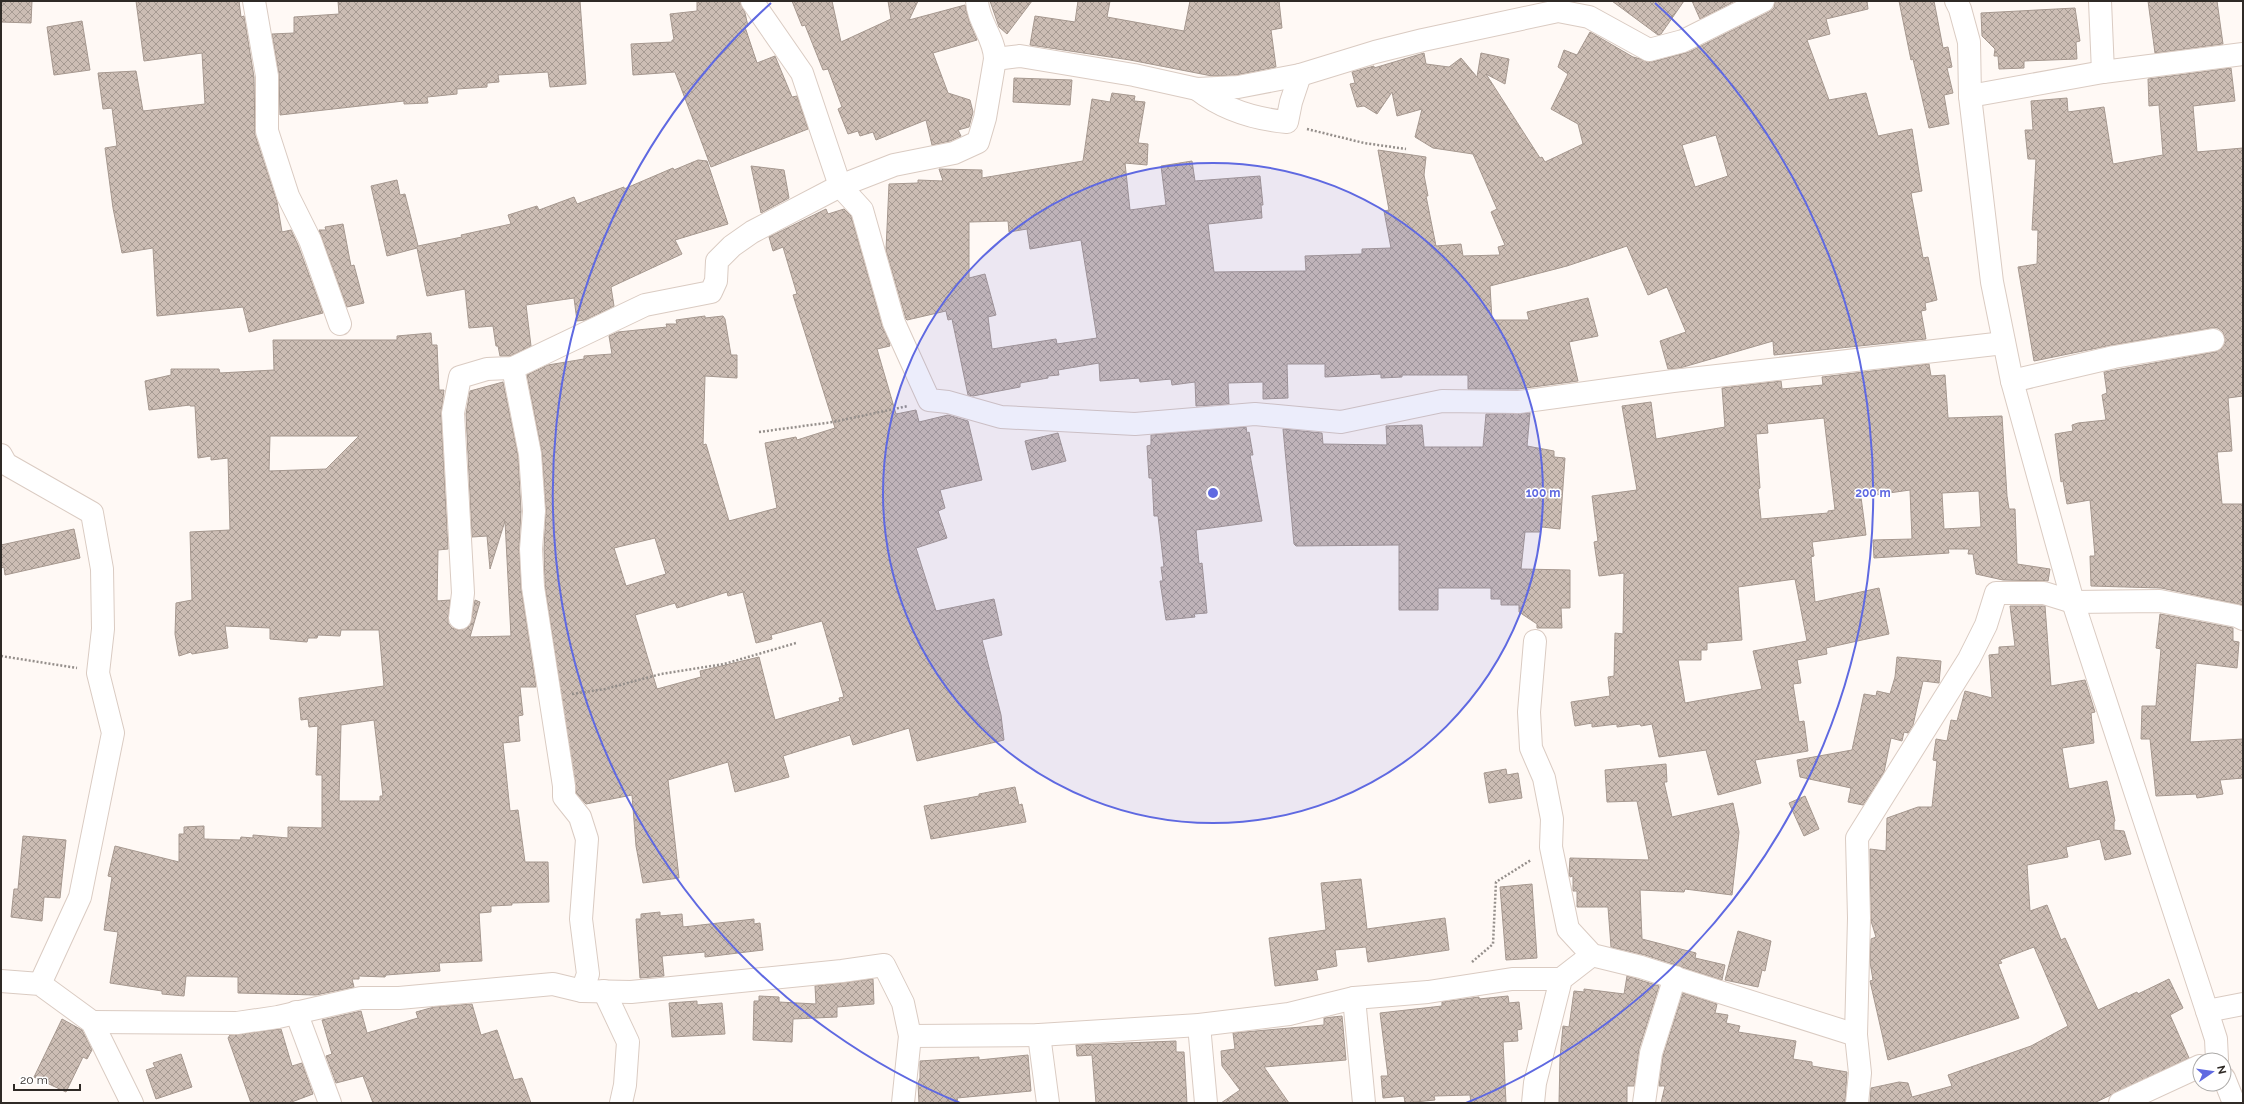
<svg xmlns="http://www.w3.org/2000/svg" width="2244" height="1104" viewBox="0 0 2244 1104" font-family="Raleway,sans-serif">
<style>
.building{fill:url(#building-cross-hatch);stroke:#a6988f;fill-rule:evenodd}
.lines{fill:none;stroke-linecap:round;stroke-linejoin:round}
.minor-casing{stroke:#dacbc2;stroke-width:24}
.tertiary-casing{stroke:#dacbc2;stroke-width:24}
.path{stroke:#958f8b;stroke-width:2.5;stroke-dasharray:2 2;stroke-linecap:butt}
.minor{stroke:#fff;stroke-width:22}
.tertiary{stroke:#fff;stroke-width:22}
.ring{fill:none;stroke:#5f69e1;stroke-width:2}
.centre{fill:#5f69e1;stroke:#fff;stroke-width:2}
.ring-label{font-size:12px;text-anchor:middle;font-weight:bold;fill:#5f69e1;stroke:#fff;stroke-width:3;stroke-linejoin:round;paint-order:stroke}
</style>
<defs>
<pattern id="building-cross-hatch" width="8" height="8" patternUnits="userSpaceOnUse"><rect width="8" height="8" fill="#ccbdb4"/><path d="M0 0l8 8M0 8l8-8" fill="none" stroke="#a69a92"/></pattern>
</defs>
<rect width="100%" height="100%" fill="#fff9f5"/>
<g class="building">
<polygon points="1,1 32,1 31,23 1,22"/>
<polygon points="136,1 239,1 241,17 244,16 254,77 255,135 277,202 282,232 291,230 298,245 323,313 249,332 243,307 157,316 153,248 122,253 113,208 105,148 117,146 112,108 103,109 98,73 136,71 143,111 205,104 202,53 144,61"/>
<polygon points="338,1 580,1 586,84 550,87 548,72 498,75 499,82 487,83 487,87 457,89 457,94 427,97 428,103 404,104 404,101 280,115 279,74 272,34 294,33 294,17 339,14"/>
<polygon points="697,1 740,1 745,13 748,26 745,27 757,63 775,56 792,97 797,96 808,129 711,167 675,72 633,75 631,44 672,42 672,40 674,40 670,14 697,11"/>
<polygon points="792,1 832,1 841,42 891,19 888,1 918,1 909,20 965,5 969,21 977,40 933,53 948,93 970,100 973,112 969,127 958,130 961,136 950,141 932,145 926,120 876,140 873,132 860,136 858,131 848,134 838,109 842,107 828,69 823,70 805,25 802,26"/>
<polygon points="990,1 1032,1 1007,34 999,27"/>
<polygon points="1078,1 1110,1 1107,17 1184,31 1190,1 1279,1 1282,28 1271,30 1276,67 1236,75 1212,76 1130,60 1030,45 1035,16 1075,22"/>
<polygon points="1612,1 1684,1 1661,34 1658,35"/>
<polygon points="1692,1 1735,1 1700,19"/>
<path d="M 1775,1 L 1867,1 L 1868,9 L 1826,19 L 1830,34 L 1807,40 L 1829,100 L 1866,93 L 1878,136 L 1912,129 L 1922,191 L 1911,193 L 1923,258 L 1928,257 L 1937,300 L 1925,303 L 1926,310 L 1921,311 L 1926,339 L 1774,355 L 1773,341 L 1680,368 L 1668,369 L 1660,341 L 1686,332 L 1667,287 L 1648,295 L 1627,246 L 1567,266 L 1490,286 L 1492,320 L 1529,320 L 1527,312 L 1588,298 L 1598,336 L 1569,342 L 1578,381 L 1518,389 L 1468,389 L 1468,375 L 1402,375 L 1402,377 L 1381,378 L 1381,374 L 1325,377 L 1325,364 L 1287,364 L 1288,398 L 1263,399 L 1263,382 L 1228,383 L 1229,404 L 1196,406 L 1195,382 L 1172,385 L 1171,379 L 1140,382 L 1139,378 L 1100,381 L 1099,363 L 1058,370 L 1059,375 L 1048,376 L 1048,378 L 1020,383 L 1020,387 L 973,396 L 968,395 L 952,319 L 948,320 L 946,311 L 907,320 L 906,319 L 886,250 L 889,184 L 918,183 L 918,180 L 943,181 L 939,169 L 982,170 L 982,178 L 1083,161 L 1092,99 L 1110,102 L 1112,93 L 1135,96 L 1134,101 L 1145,102 L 1138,143 L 1148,144 L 1147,165 L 1125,163 L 1130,210 L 1166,205 L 1161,166 L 1192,161 L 1195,181 L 1260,176 L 1263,205 L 1261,205 L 1262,218 L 1208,224 L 1214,272 L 1306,271 L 1305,256 L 1362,254 L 1362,249 L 1391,248 L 1384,211 L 1389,210 L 1378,150 L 1426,157 L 1424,175 L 1428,196 L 1426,196 L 1436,246 L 1461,244 L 1463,256 L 1500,255 L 1498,247 L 1505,245 L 1491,212 L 1497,209 L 1473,154 L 1433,148 L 1415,137 L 1422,109 L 1397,116 L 1392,92 L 1377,114 L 1364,106 L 1357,107 L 1350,84 L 1355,83 L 1352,72 L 1374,66 L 1374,68 L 1424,53 L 1426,64 L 1449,67 L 1461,58 L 1477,77 L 1481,53 L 1509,59 L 1505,84 L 1486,74 L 1540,158 L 1542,157 L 1545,162 L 1583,144 L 1578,124 L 1551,109 L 1568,74 L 1558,67 L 1564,50 L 1577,55 L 1590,32 L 1633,57 L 1652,62 L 1689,52 L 1769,12 L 1774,8 ZM 1716,135 L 1728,176 L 1695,187 L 1682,145 ZM 1008,221 L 1009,232 L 1027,229 L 1030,249 L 1081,240 L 1097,338 L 1057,344 L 1056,339 L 992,349 L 988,317 L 996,315 L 985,274 L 969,278 L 969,222 Z"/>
<polygon points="1899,1 1934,1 1943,48 1948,47 1952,67 1947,68 1953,93 1944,95 1949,124 1929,128 1913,59 1911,60"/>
<polygon points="2148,1 2217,1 2223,44 2155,53"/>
<polygon points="2075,8 2080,41 2076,42 2077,59 2024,61 2024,68 1999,69 1998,56 1994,56 1995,49 1982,36 1981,13"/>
<polygon points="82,21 90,70 54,75 47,27"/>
<polygon points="2231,68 2235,101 2193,106 2197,152 2243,148 2243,396 2228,398 2232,451 2217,452 2222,504 2243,504 2243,605 2161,588 2091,586 2090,556 2095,556 2090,500 2067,504 2063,481 2061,482 2055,434 2073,431 2072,425 2078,423 2106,420 2102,395 2107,393 2104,372 2215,352 2221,349 2225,344 2223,332 2218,328 2211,328 2112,345 2034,361 2018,267 2037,264 2038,230 2032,230 2036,159 2028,159 2025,130 2033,130 2031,101 2067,98 2068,112 2104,107 2113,164 2163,155 2159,105 2149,106 2148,79"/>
<polygon points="1014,78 1072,80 1070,105 1013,102"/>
<polygon points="698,160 707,161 728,224 675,240 682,254 611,287 614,306 585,320 577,321 574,298 526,305 531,346 510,356 500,356 498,346 496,346 493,326 469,328 465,289 427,296 417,248 387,256 371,186 397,180 400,195 405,194 418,246 462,237 461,235 511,224 508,215 537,206 539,210 574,197 577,204 624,187 624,189 673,168 674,170"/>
<polygon points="751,166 784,170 789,198 761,213"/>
<path d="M 826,209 L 828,214 L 844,209 L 851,216 L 882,326 L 889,341 L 890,346 L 877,349 L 896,414 L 916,410 L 919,422 L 948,415 L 968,421 L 982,480 L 940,490 L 945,508 L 938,511 L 947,538 L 916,548 L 936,611 L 994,599 L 1002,635 L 982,640 L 1001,715 L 1004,740 L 917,761 L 909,728 L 853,745 L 850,735 L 783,756 L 789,777 L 735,792 L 728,762 L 668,780 L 679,878 L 643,883 L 636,846 L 632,795 L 586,804 L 576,793 L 545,586 L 544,549 L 546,510 L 542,453 L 527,375 L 548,365 L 584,359 L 584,356 L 612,354 L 609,336 L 618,332 L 667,327 L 666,324 L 677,324 L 676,320 L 705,316 L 705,318 L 723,316 L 725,319 L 731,355 L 737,355 L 737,378 L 705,376 L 703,445 L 706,444 L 729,521 L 777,508 L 765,443 L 796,437 L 797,440 L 835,428 L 793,295 L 797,294 L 783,247 L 773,251 L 769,237 ZM 655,538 L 666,574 L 626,586 L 614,548 ZM 727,592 L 728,596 L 743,592 L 756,643 L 772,639 L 771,635 L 822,621 L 844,697 L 839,698 L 840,701 L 775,720 L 759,657 L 700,671 L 701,677 L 657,689 L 635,615 L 675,603 L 677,608 Z"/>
<polygon points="343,224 351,266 354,265 364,303 347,307 319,230 326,230 325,227"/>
<path d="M 431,333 L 432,345 L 437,345 L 439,390 L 444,390 L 441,414 L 448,549 L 438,550 L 437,601 L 450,600 L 448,623 L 452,628 L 459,630 L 470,626 L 475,600 L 480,602 L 470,637 L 511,636 L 505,521 L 490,569 L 487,536 L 472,537 L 466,414 L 470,391 L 503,382 L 518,456 L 521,511 L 519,548 L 521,588 L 536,687 L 520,687 L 523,715 L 518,716 L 520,741 L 503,743 L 510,811 L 518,810 L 525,862 L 548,862 L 549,902 L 512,903 L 512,905 L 491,906 L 491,912 L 479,913 L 482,961 L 439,963 L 440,971 L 386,975 L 385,977 L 359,976 L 359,979 L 352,979 L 354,987 L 316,995 L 238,993 L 238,977 L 186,976 L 184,996 L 162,994 L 162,991 L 110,983 L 118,932 L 104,930 L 112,877 L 108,876 L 115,846 L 179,862 L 179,834 L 184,834 L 184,827 L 204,826 L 204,839 L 240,840 L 241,837 L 253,838 L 253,835 L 288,838 L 288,827 L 322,828 L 322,775 L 316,775 L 318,726 L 309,727 L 308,719 L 301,720 L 299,698 L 384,686 L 379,630 L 341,630 L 340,636 L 318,635 L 317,638 L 308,638 L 307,642 L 270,639 L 270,628 L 225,626 L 228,648 L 192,654 L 191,652 L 179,656 L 175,634 L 176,603 L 192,600 L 190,532 L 230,530 L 228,458 L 211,460 L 211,456 L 198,458 L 195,406 L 190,406 L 190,405 L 149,410 L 145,381 L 171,375 L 171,369 L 219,369 L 220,373 L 274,370 L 273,340 L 397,340 L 397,336 ZM 270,436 L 359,436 L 326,469 L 269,471 ZM 374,720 L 383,796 L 380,796 L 380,801 L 339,801 L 341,725 Z"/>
<path d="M 1929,364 L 1931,376 L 1945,375 L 1948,418 L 2002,416 L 2007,496 L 2009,509 L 2015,509 L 2017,564 L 2050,569 L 2048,581 L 2003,580 L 1976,574 L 1973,554 L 1968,554 L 1969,549 L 1948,549 L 1949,553 L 1874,558 L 1873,540 L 1912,539 L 1910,490 L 1861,497 L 1866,535 L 1812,542 L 1814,556 L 1811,557 L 1815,602 L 1879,588 L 1889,634 L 1826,648 L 1827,654 L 1797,660 L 1801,683 L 1793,684 L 1799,722 L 1804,721 L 1808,751 L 1755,760 L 1761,783 L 1718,795 L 1706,750 L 1659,757 L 1652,724 L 1641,726 L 1640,724 L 1617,727 L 1617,724 L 1592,727 L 1592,723 L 1575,726 L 1571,702 L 1610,696 L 1608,677 L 1614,676 L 1615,633 L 1623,634 L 1624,573 L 1599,576 L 1594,542 L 1598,541 L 1592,496 L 1637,490 L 1622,406 L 1651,402 L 1656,439 L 1725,427 L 1722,388 L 1781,381 L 1782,389 L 1823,385 L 1822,377 ZM 1824,418 L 1835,510 L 1828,511 L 1828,513 L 1761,519 L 1758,489 L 1760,488 L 1756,434 L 1768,433 L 1767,424 ZM 1979,491 L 1981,527 L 1944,529 L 1942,493 ZM 1795,579 L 1807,641 L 1753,651 L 1762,689 L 1685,703 L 1678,660 L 1701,660 L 1701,650 L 1707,650 L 1707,643 L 1742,640 L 1738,587 Z"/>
<polygon points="1530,413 1527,446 1554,451 1554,457 1565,458 1560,529 1542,527 1540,532 1525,532 1521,569 1570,570 1570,608 1561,608 1562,628 1537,628 1537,624 1519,612 1519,605 1501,605 1501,599 1491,599 1491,588 1438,588 1438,610 1399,610 1399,545 1296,546 1294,544 1283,429 1322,433 1323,444 1387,445 1386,426 1422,425 1424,447 1483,447 1486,414"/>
<polygon points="1246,427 1247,433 1249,432 1253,455 1250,455 1262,521 1196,530 1199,564 1202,563 1207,613 1194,614 1195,617 1166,620 1160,581 1163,581 1161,567 1164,567 1158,516 1154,516 1152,478 1149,478 1147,446 1151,445 1151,435"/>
<polygon points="1058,433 1066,461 1032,470 1025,441"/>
<polygon points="74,529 80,558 5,575 4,567 1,568 1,545"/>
<polygon points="2010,606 2045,606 2051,686 2085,680 2095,712 2091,713 2094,743 2062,748 2069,789 2107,781 2115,821 2114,822 2114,830 2124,831 2131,854 2105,860 2100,839 2066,847 2068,857 2027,865 2030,911 2047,905 2061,940 2065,938 2098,1010 2137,992 2138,994 2169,979 2183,1008 2170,1015 2189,1058 2094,1103 1870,1103 1871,1088 1899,1082 1908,1083 1912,1097 1952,1086 1948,1075 2031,1046 2068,1026 2034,947 2000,960 2002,963 1998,964 2019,1018 1888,1060 1870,981 1873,980 1870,962 1871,939 1876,937 1871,921 1870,849 1886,851 1887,818 1918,807 1932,807 1937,761 1933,760 1936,739 1947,741 1951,720 1957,721 1965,691 1992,698 1989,655 1999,654 1999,647 2015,646"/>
<polygon points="2160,614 2233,628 2233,641 2239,642 2237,668 2196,663 2190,742 2243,739 2243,778 2220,780 2223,794 2197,798 2196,794 2156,796 2150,739 2141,739 2142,706 2156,706 2161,649 2156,648"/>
<polygon points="1897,657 1941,661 1939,683 1923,681 1913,725 1908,733 1904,732 1902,741 1891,738 1884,772 1863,805 1848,802 1851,788 1800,777 1797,760 1852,750 1864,694 1876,696 1877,691 1890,694 1895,677"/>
<polygon points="1666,764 1667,782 1664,782 1672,817 1733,803 1739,832 1732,895 1685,889 1684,892 1640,890 1642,939 1696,953 1695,958 1725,965 1722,980 1645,955 1611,947 1608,907 1577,907 1577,891 1573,891 1573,876 1570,877 1569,874 1570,858 1649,860 1637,801 1607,802 1605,770"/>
<polygon points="1506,769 1507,775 1518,773 1522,798 1489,803 1484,773"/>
<polygon points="1015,787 1019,805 1022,804 1026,822 931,839 924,806 979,796 979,794"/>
<polygon points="1805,796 1819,829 1804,836 1789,803"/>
<polygon points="23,836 66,840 60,898 44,897 42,921 11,917 14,889 18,889"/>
<polygon points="1361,879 1367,929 1445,918 1449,950 1368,962 1366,947 1335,950 1337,966 1316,970 1318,980 1275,986 1269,938 1326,930 1321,883"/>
<polygon points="1532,884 1537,958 1506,960 1500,887"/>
<polygon points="660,912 660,916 682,914 683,927 754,919 754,924 760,923 763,950 705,957 705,952 662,956 664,976 640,978 636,919 641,919 641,914"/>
<polygon points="1738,931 1771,941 1765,971 1762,970 1758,987 1725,980"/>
<polygon points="1627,976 1659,986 1639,1049 1634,1086 1627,1086 1627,1103 1559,1103 1560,1058 1563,1026 1569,1027 1574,991 1584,992 1584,989 1624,994"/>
<polygon points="873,979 874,1004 837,1007 837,1017 793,1019 792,1042 753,1040 754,1001 759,1001 759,996 779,997 779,1002 816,1004 815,986"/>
<polygon points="1683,993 1717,1004 1715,1013 1728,1015 1726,1023 1740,1026 1738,1032 1796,1041 1793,1059 1812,1062 1812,1066 1847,1072 1845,1103 1661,1103 1665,1086 1659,1086 1663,1056"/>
<polygon points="1508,996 1509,1003 1519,1002 1522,1029 1517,1030 1518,1041 1503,1042 1506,1103 1471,1103 1470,1095 1434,1096 1435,1100 1405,1103 1404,1096 1383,1098 1381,1076 1388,1076 1380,1013 1442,1006 1442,1002 1479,997 1479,999"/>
<polygon points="697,1001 697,1005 722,1003 725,1034 672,1037 669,1003"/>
<polygon points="472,1004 481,1035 497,1030 514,1080 522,1078 531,1103 373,1103 363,1076 336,1083 326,1056 332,1054 322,1020 361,1011 367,1033 418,1018 416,1012 434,1007"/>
<polygon points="1342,1016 1346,1060 1264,1067 1289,1103 1221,1103 1240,1090 1222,1066 1221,1051 1235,1049 1233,1033 1324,1025 1324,1018"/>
<polygon points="62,1019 82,1030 92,1050 87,1059 83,1057 66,1092 34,1077"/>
<polygon points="281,1029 292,1066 302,1063 313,1094 289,1103 251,1103 228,1038 230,1035"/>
<polygon points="1176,1041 1176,1052 1184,1052 1187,1103 1096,1103 1092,1055 1077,1056 1076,1045"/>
<polygon points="181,1054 192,1087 156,1099 146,1070 155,1067 153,1063"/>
<polygon points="1028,1055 1031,1091 957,1098 958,1102 919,1103 918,1083 920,1078 920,1061 979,1057 979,1060"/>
</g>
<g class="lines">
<defs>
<g id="minor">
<polyline points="254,1 267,76 267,131 288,196 310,240 340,324"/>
<polyline points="752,1 802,73 840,186 862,210 894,323 929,400 948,402 1001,417 1135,424 1255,414 1341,422 1442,401 1519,402 1673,381 2004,343"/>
<path d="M 977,1 C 978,22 995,38 995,59"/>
<polyline points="2100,1 2103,72"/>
<path d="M 1197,89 C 1224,110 1254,119 1287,122 L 1291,102 L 1300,75"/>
<polyline points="1970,96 2103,72 2243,54"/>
<polyline points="513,368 530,454 534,511 531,549 533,587 564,786 564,797 580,817 587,839 581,919 588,974 582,991"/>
<polyline points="2012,381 2114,357 2213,340"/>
<polyline points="1,455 6,464 92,513 102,569 103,629 98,673 113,733 80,897 40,984"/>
<polyline points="460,618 463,593 453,413 460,377 487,369 513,368 645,305 711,292 716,281 717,261 732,246 752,232 840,186 894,165 954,153 978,142 985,118 995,59 1020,56 1134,75 1197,89 1238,87 1300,75 1375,52 1423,40 1558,11 1589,17 1649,50 1683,41 1763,1"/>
<polyline points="1535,641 1529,712 1531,748 1544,778 1552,819 1551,847 1568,929 1592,955 1641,967 1856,1035"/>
<polyline points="1,981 40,984 92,1022 132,1103"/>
<polyline points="604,991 628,1042 625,1085 621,1103"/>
<polyline points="1354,998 1364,1103"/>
<polyline points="2207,1011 2243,1004"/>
<polyline points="296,1012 330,1103"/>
<polyline points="92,1022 237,1023 278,1017 361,998 399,998 553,984 582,991 631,992 842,971 884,965 903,1003 910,1036 903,1103"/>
<polyline points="1199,1025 1206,1103"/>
<polyline points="1039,1035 1048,1103"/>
<polyline points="910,1036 1039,1035 1199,1025 1289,1014 1354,998 1428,992 1512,979 1561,979"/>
<polyline points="1533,1103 1535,1083 1561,979 1592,955"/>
<polyline points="1644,1103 1651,1053 1675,977"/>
<polyline points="1857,1103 1860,1073 1856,1035 1859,918 1857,838 1969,659 1986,625 1996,593 2044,593 2073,602 2160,601 2237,616 2243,619"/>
<polyline points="2120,1103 2200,1066"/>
</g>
<g id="tertiary">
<polyline points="1956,1 1960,9 1969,42 1970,96 1992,282 2012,381 2073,602 2207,1011 2216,1039 2217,1060"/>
<polyline points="2224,1078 2234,1103"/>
</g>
</defs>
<use href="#minor" class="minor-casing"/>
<use href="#tertiary" class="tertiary-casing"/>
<g class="path">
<polyline points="1307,129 1364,143 1406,149"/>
<polyline points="759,432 833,422 908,406"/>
<polyline points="1,656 77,668"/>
<polyline points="572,694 605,689 661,674 724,664 796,643"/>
<polyline points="1472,962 1493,944 1496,882 1531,860"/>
</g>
<use href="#minor" class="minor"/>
<use href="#tertiary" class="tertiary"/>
</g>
<circle cx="1213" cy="493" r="330" fill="#5f69e1" fill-opacity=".12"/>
<g class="ring">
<circle cx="1213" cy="493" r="330"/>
<path d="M960 1103A660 660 0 0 1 771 3M1655 3A660 660 0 0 1 1466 1103"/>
</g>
<circle cx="1213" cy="493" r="6" class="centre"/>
<g class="ring-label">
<text x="1543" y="497">100 m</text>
<text x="1873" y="497">200 m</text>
</g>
<rect width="2244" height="1104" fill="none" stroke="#2f2a26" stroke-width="4"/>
<g transform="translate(2212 1072) rotate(77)"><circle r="19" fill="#ffffff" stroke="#acaaa8"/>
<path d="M0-3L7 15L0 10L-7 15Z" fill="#5f69e1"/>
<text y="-6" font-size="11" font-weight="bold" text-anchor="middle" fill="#2f2a26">N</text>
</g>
<path d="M14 1084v6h66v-6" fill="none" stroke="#2f2a26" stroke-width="2"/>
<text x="20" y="1084" font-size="12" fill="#2f2a26" stroke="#ffffff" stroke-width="3" paint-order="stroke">20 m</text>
</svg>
